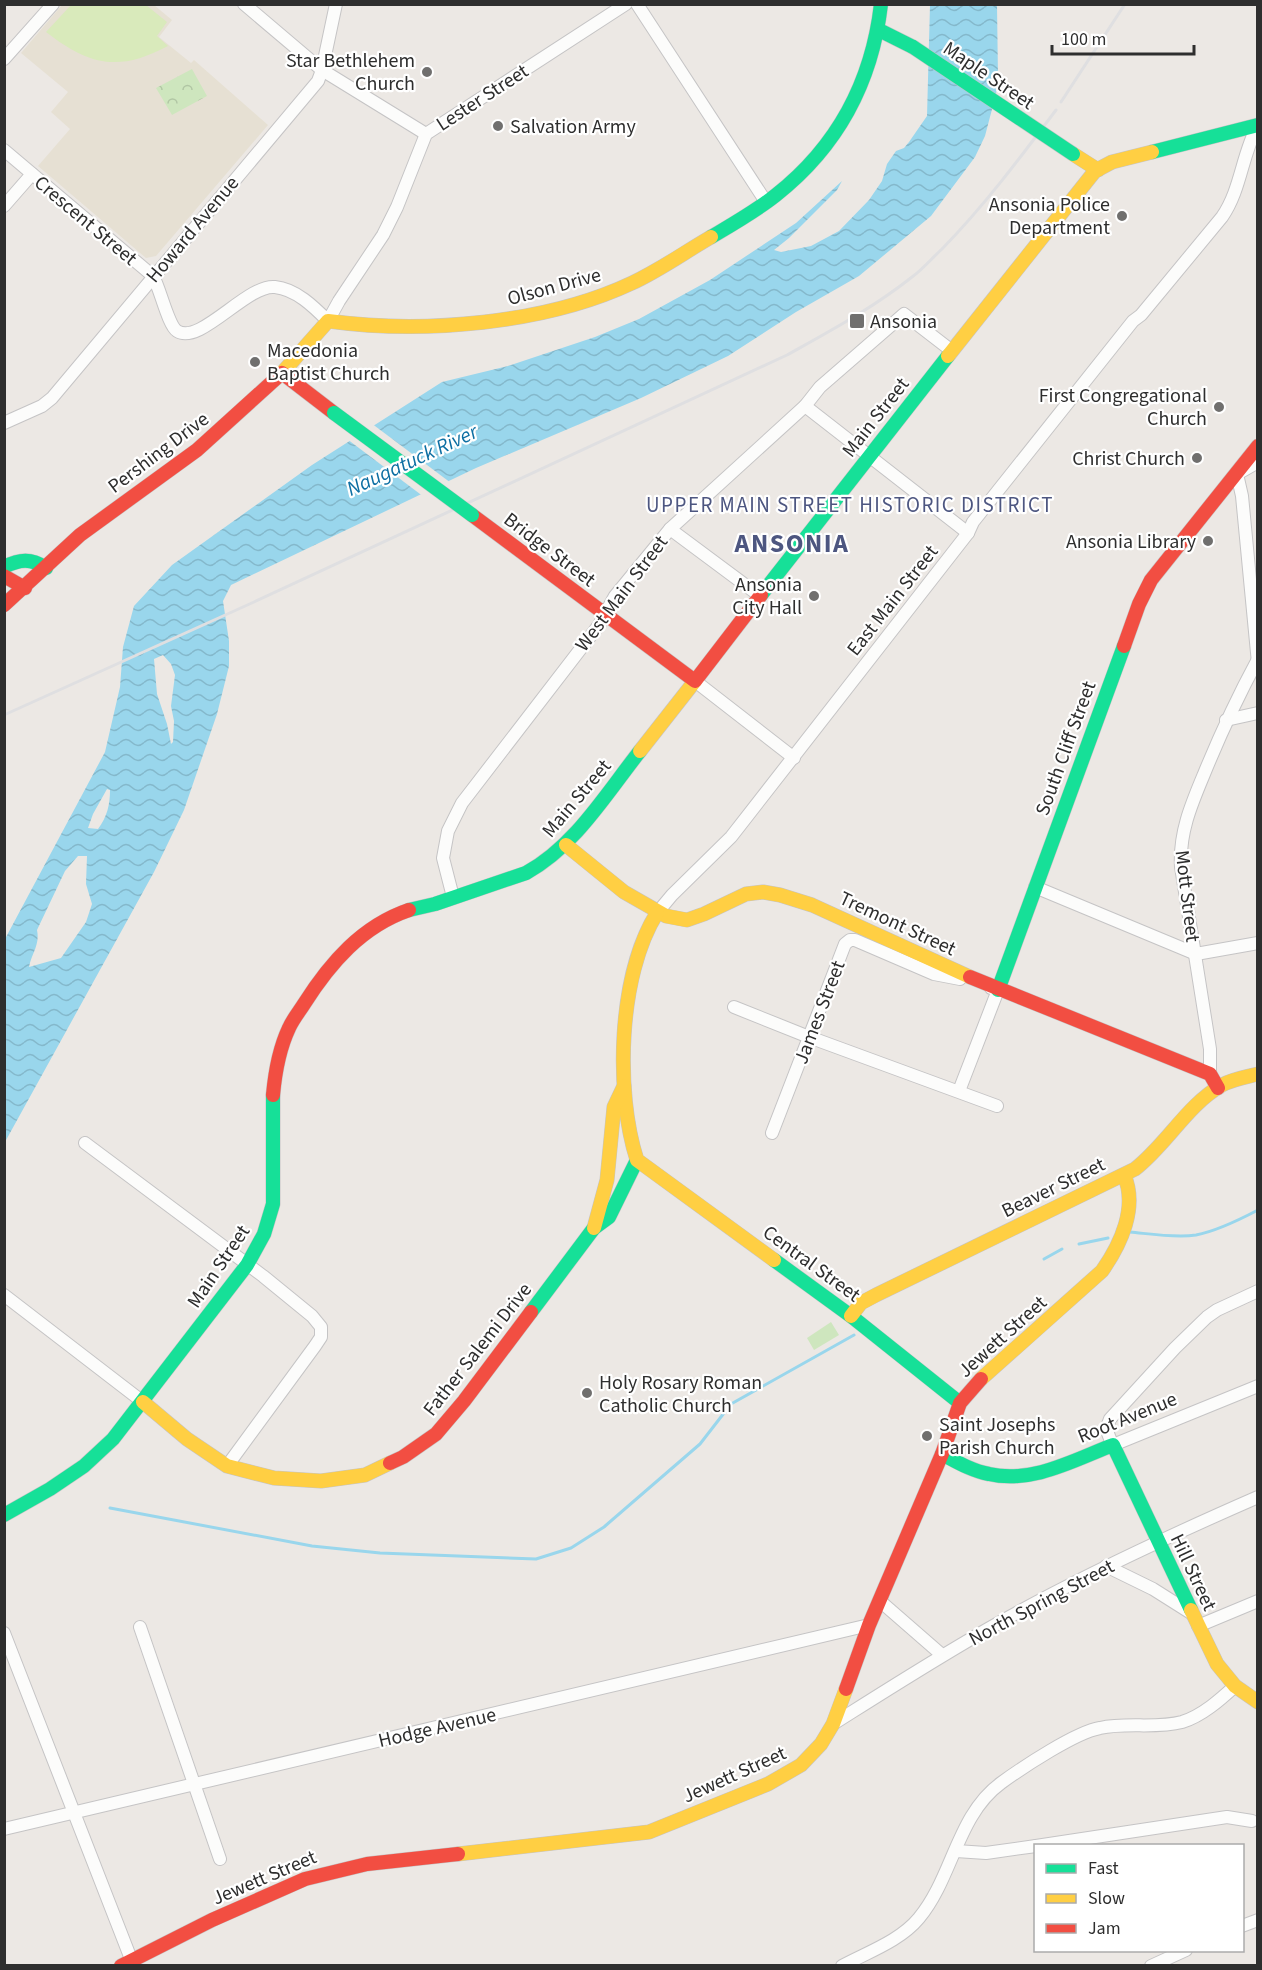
<svg xmlns="http://www.w3.org/2000/svg" width="1262" height="1970" viewBox="0 0 1262 1970" font-family="'Source Sans 3',sans-serif">
<style>
.education{fill:#e6e0d3}
.forest{fill:url(#forest-crowns)}
.garden{fill:#cee6be}
.pitch{fill:#d9eabb}
.water{fill:url(#water-waves);fill-rule:evenodd}
.pier{fill:#ece8e4}
.lines{fill:none;stroke-linecap:round;stroke-linejoin:round}
.stream{stroke:#99d6ec;stroke-width:3}
.street-casing{stroke:#c5c4c5;stroke-width:14}
.fast-casing{stroke:#c5c4c5;stroke-width:15}
.slow-casing{stroke:#c5c4c5;stroke-width:15}
.jam-casing{stroke:#c5c4c5;stroke-width:15}
.street{stroke:#fcfcfb;stroke-width:12}
.fast{stroke:#16e098;stroke-width:14}
.slow{stroke:#ffcf43;stroke-width:14}
.jam{stroke:#f24e42;stroke-width:14}
.rail{stroke:#dfdfe1;stroke-width:3}
.fast-bridge-casing{stroke:#c5c4c5;stroke-width:15;stroke-linecap:butt}
.fast-bridge{stroke:#16e098;stroke-width:14}
.poi-dot{fill:#706f6e;stroke:#fff;stroke-width:2}
.labels{text-anchor:middle;stroke-width:4.5;stroke-linejoin:round;paint-order:stroke}
.poi-label{font-size:20px;fill:#2e2e2e;stroke:#fff;text-anchor:end}
.street-label{font-size:20px;fill:#2e2e2e;stroke:#fff}
.water-label{font-size:21px;font-style:italic;fill:#0d6fa3;stroke:#fff}
.neighbourhood-label{font-size:21px;letter-spacing:1.5px;fill:#4d5680;stroke:#fff}
.district-label{font-size:26px;font-weight:bold;letter-spacing:1.5px;fill:#4d5680;stroke:#fff}
</style>
<defs>
<pattern id="forest-crowns" width="20" height="18" patternUnits="userSpaceOnUse" patternTransform="scale(1.5)"><rect width="20" height="18" fill="#cee6be"/><path d="M2 6a3 3 0 1 1 6 0M12 15a3 3 0 1 1 6 0" fill="none" stroke="#b1c6a4"/></pattern>
<pattern id="water-waves" width="16" height="10" patternUnits="userSpaceOnUse" patternTransform="scale(1.5)"><rect width="16" height="10" fill="#99d6ec"/><path d="M0 5q4-4 8 0t8 0" fill="none" stroke="#84b8cb"/></pattern>
</defs>
<rect width="100%" height="100%" fill="#ece8e4"/>
<polygon class="education" points="62,5 154,5 172,20 159,37 191,63 194,60 268,125 156,256 146,258 38,166 70,129 51,112 68,92 21,53"/>
<polygon class="forest" points="192,69 207,96 172,115 156,88"/>
<polygon class="garden" points="831,1322 839,1335 814,1350 807,1338"/>
<path class="pitch" d="M 72,4 L 146,5 L 167,22 L 157,36 L 168,46 C 119,72 90,66 46,32 Z"/>
<path class="water" d="M 930,5 L 997,5 L 998,78 L 996,94 L 985,136 L 975,157 L 931,216 L 859,276 L 796,312 L 728,356 L 641,398 L 476,468 L 231,585 L 223,601 L 229,641 L 229,666 L 217,714 L 184,810 L 154,872 L 5,1142 L 5,939 L 105,752 L 120,687 L 123,647 L 134,606 L 172,565 L 312,465 L 442,382 L 508,366 L 595,337 L 639,319 L 710,280 L 796,223 L 842,181 L 837,190 L 789,238 L 774,250 L 781,252 L 811,246 L 839,231 L 869,200 L 882,181 L 887,164 L 896,151 L 904,148 L 909,142 L 927,116 ZM 163,655 L 171,664 L 175,675 L 171,706 L 174,721 L 173,742 L 171,744 L 167,724 L 157,694 L 154,659 ZM 107,789 L 110,790 C 110,805 107,817 98,829 L 88,828 L 93,814 ZM 78,856 L 87,856 L 86,884 L 92,904 L 86,922 L 61,958 L 29,967 C 32,952 40,945 37,930 L 65,871 Z"/>
<polygon class="pier" points="371,423 451,483 424,497 347,439"/>
<g class="lines">
<g class="stream">
<path d="M 1130,1232 C 1151,1234 1175,1238 1196,1235 C 1217,1231 1239,1220 1258,1210"/>
<polyline points="1079,1244 1108,1238"/>
<polyline points="1044,1259 1062,1249"/>
<polyline points="110,1508 312,1546 380,1553 536,1559 571,1548 604,1527 700,1444 731,1404 854,1335"/>
</g>
<defs>
<g id="street">
<polyline points="244,4 322,70 426,134"/>
<polyline points="637,4 766,202"/>
<polyline points="4,59 53,4"/>
<path d="M 4,150 L 153,276 C 160,288 168,325 177,331 C 200,346 247,284 275,287 C 296,289 314,307 328,321 L 339,301 L 383,235 L 397,207 L 426,134 L 626,4"/>
<polyline points="4,206 32,174"/>
<polyline points="805,406 968,533"/>
<polyline points="4,423 42,406 52,398 318,81 322,70 336,4"/>
<polyline points="1258,462 1237,474 1242,496 1258,663"/>
<polyline points="670,529 760,596"/>
<polyline points="695,681 794,758"/>
<polyline points="1226,720 1258,713"/>
<polyline points="1035,887 1196,954 1258,943"/>
<polyline points="453,897 443,858 448,831 462,803 599,625 615,596 670,529 805,406 820,387 904,314 952,351"/>
<path d="M 657,913 L 672,895 L 731,837 L 968,533 L 973,522 L 981,512 L 1133,321 L 1141,315 L 1222,217 C 1241,190 1242,154 1258,125"/>
<polyline points="734,1007 809,1037 997,1106"/>
<path d="M 1210,1074 L 1210,1049 L 1181,867 C 1179,833 1191,805 1204,774 C 1220,735 1237,698 1257,661"/>
<polyline points="959,1091 998,990 991,988"/>
<polyline points="772,1133 845,944 850,940 855,940 934,974 960,979"/>
<polyline points="85,1143 263,1276 312,1316 321,1327 321,1337 315,1346 227,1466"/>
<path d="M 1258,1291 L 1217,1310 L 1207,1317 L 1175,1348 L 1110,1419 C 1105,1429 1108,1435 1113,1445 L 1258,1386"/>
<polyline points="4,1295 143,1402"/>
<polyline points="1106,1566 1153,1589 1191,1613"/>
<polyline points="880,1601 942,1655"/>
<polyline points="1198,1626 1258,1601"/>
<polyline points="140,1627 220,1859"/>
<polyline points="4,1633 131,1959"/>
<path d="M 833,1724 C 890,1688 946,1652 1004,1620 C 1086,1574 1171,1535 1258,1497"/>
<polyline points="4,1829 869,1625"/>
<polyline points="1036,1846 1227,1817 1252,1821"/>
<polyline points="956,1851 986,1853 1036,1846"/>
<polyline points="1242,1926 1258,1920"/>
<path d="M 842,1966 C 868,1952 900,1941 919,1918 C 953,1877 957,1815 1001,1783 C 1023,1767 1076,1732 1100,1728 C 1127,1722 1156,1729 1182,1722 C 1202,1716 1221,1699 1235,1686"/>
<polyline points="1151,1966 1186,1950"/>
</g>
<g id="fast">
<polyline points="879,30 913,47"/>
<polyline points="1152,152 1258,125"/>
<path d="M 711,237 C 733,224 756,211 776,195 C 838,146 872,82 881,4"/>
<path d="M 4,567 C 20,559 31,558 46,568"/>
<polyline points="761,595 948,356"/>
<path d="M 409,910 L 435,904 L 526,873 C 575,846 606,794 640,751"/>
<polyline points="998,990 1124,646"/>
<polyline points="774,1260 851,1316 960,1403"/>
<polyline points="531,1312 594,1228 609,1217 637,1160"/>
<path d="M 942,1454 C 957,1462 972,1471 989,1474 C 1032,1484 1074,1460 1113,1445 L 1191,1610"/>
<polyline points="4,1515 50,1489 84,1466 113,1439 247,1265 264,1234 273,1204 273,1095"/>
</g>
<g id="slow">
<polyline points="1073,154 1098,170"/>
<polyline points="948,356 1095,171 1112,162 1152,152"/>
<path d="M 282,373 L 328,321 C 423,334 545,324 632,283 C 660,270 685,252 711,237"/>
<polyline points="640,751 695,681"/>
<polyline points="566,845 624,892 666,916 687,920 704,914 746,894 763,892 780,895 812,905 970,977"/>
<path d="M 657,913 C 618,975 615,1092 637,1160 L 774,1260"/>
<polyline points="594,1228 607,1180 614,1107 624,1086"/>
<path d="M 851,1316 L 861,1303 L 876,1295 L 1135,1169 C 1167,1144 1187,1105 1222,1085 C 1233,1079 1246,1077 1258,1074"/>
<path d="M 981,1379 L 1102,1271 C 1121,1244 1138,1207 1124,1175"/>
<polyline points="143,1402 187,1439 227,1466 274,1478 321,1481 365,1475 390,1463"/>
<polyline points="1191,1610 1217,1664 1235,1686 1258,1702"/>
<polyline points="458,1854 649,1832 768,1784 801,1765 821,1744 833,1724 846,1689"/>
</g>
<g id="jam">
<polyline points="472,515 695,681 761,595"/>
<polyline points="4,576 25,588"/>
<polyline points="4,605 80,535 197,450 282,373 334,413"/>
<polyline points="1124,646 1139,604 1151,580 1258,446"/>
<polyline points="970,977 1210,1074 1218,1088"/>
<path d="M 273,1095 C 275,1073 279,1049 289,1028 C 293,1019 299,1012 304,1004 C 330,963 362,926 409,910"/>
<polyline points="390,1463 403,1457 436,1434 464,1401 531,1312"/>
<polyline points="846,1689 869,1625 942,1454 960,1403 981,1379"/>
<polyline points="121,1966 212,1920 305,1879 367,1864 458,1854"/>
</g>
</defs>
<use href="#street" class="street-casing"/>
<use href="#fast" class="fast-casing"/>
<use href="#slow" class="slow-casing"/>
<use href="#jam" class="jam-casing"/>
<use href="#street" class="street"/>
<use href="#fast" class="fast"/>
<use href="#slow" class="slow"/>
<use href="#jam" class="jam"/>
<g class="rail">
<polyline points="1061,102 1125,4"/>
<path d="M 4,715 L 254,602 L 787,355 C 830,331 873,308 912,277 C 923,269 932,258 942,249 C 984,206 1020,158 1056,110"/>
</g>
<defs>
<g id="fast-bridge">
<polyline points="913,47 1073,154"/>
<polyline points="334,413 472,515"/>
</g>
</defs>
<use href="#fast-bridge" class="fast-bridge-casing"/>
<use href="#fast-bridge" class="fast-bridge"/>
</g>
<g class="poi-dot">
<circle cx="427" cy="72" r="6"/>
<circle cx="498" cy="126" r="6"/>
<circle cx="1122" cy="216" r="6"/>
<rect x="849" y="313" width="16" height="16" rx="3"/>
<circle cx="255" cy="362" r="6"/>
<circle cx="1219" cy="407" r="6"/>
<circle cx="1197" cy="458" r="6"/>
<circle cx="1208" cy="541" r="6"/>
<circle cx="814" cy="596" r="6"/>
<circle cx="587" cy="1393" r="6"/>
<circle cx="927" cy="1436" r="6"/>
</g>
<g class="labels">
<g class="poi-label">
<text x="415" y="67">Star Bethlehem<tspan x="415" dy="23">Church</tspan></text>
<text x="510" y="133" text-anchor="start">Salvation Army</text>
<text x="1110" y="211">Ansonia Police<tspan x="1110" dy="23">Department</tspan></text>
<text x="870" y="328" text-anchor="start">Ansonia</text>
<text x="267" y="357" text-anchor="start">Macedonia<tspan x="267" dy="23">Baptist Church</tspan></text>
<text x="1207" y="402">First Congregational<tspan x="1207" dy="23">Church</tspan></text>
<text x="1185" y="465">Christ Church</text>
<text x="1196" y="548">Ansonia Library</text>
<text x="802" y="591">Ansonia<tspan x="802" dy="23">City Hall</tspan></text>
<text x="599" y="1389" text-anchor="start">Holy Rosary Roman<tspan x="599" dy="23">Catholic Church</tspan></text>
<text x="939" y="1431" text-anchor="start">Saint Josephs<tspan x="939" dy="23">Parish Church</tspan></text>
</g>
<g class="street-label">
<text transform="translate(989 75) rotate(34)" y="7">Maple Street</text>
<text transform="translate(482 97) rotate(-33)" y="7">Lester Street</text>
<text transform="translate(86 220) rotate(40)" y="7">Crescent Street</text>
<text transform="translate(192 229) rotate(-50)" y="7">Howard Avenue</text>
<text transform="translate(554 286) rotate(-15)" y="7">Olson Drive</text>
<text transform="translate(875 417) rotate(-52)" y="7">Main Street</text>
<text transform="translate(158 452) rotate(-37)" y="7">Pershing Drive</text>
<text transform="translate(550 549) rotate(37)" y="7">Bridge Street</text>
<text transform="translate(621 593) rotate(-53)" y="7">West Main Street</text>
<text transform="translate(892 600) rotate(-52)" y="7">East Main Street</text>
<text transform="translate(1065 748) rotate(-70)" y="7">South Cliff Street</text>
<text transform="translate(576 798) rotate(-50)" y="7">Main Street</text>
<text transform="translate(1188 896) rotate(83)" y="7">Mott Street</text>
<text transform="translate(898 923) rotate(25)" y="7">Tremont Street</text>
<text transform="translate(819 1012) rotate(-69)" y="7">James Street</text>
<text transform="translate(1053 1187) rotate(-26)" y="7">Beaver Street</text>
<text transform="translate(812 1263) rotate(36)" y="7">Central Street</text>
<text transform="translate(218 1266) rotate(-56)" y="7">Main Street</text>
<text transform="translate(1002 1336) rotate(-42)" y="7">Jewett Street</text>
<text transform="translate(477 1349) rotate(-52)" y="7">Father Salemi Drive</text>
<text transform="translate(1127 1417) rotate(-22)" y="7">Root Avenue</text>
<text transform="translate(1194 1572) rotate(65)" y="7">Hill Street</text>
<text transform="translate(1041 1602) rotate(-28)" y="7">North Spring Street</text>
<text transform="translate(437 1727) rotate(-13)" y="7">Hodge Avenue</text>
<text transform="translate(734 1774) rotate(-24)" y="7">Jewett Street</text>
<text transform="translate(264 1877) rotate(-23)" y="7">Jewett Street</text>
</g>
<g class="water-label">
<text transform="translate(412 460) rotate(-25)" y="7">Naugatuck River</text>
</g>
<g class="neighbourhood-label">
<text x="850" y="512">UPPER MAIN STREET HISTORIC DISTRICT</text>
</g>
<g class="district-label">
<text x="792" y="552">ANSONIA</text>
</g>
</g>
<rect width="1262" height="1970" fill="none" stroke="#2e2e2e" stroke-width="12"/>
<rect x="1034" y="1844" width="210" height="108" fill="#ffffff" stroke="#ababab" stroke-width="1.5"/>
<rect x="1046" y="1864" width="30" height="9" fill="#16e098" stroke="#ababab" stroke-width="1.5"/>
<text x="1088" y="1874" font-size="18" fill="#2e2e2e">Fast</text>
<rect x="1046" y="1894" width="30" height="9" fill="#ffcf43" stroke="#ababab" stroke-width="1.5"/>
<text x="1088" y="1904" font-size="18" fill="#2e2e2e">Slow</text>
<rect x="1046" y="1924" width="30" height="9" fill="#f24e42" stroke="#ababab" stroke-width="1.5"/>
<text x="1088" y="1934" font-size="18" fill="#2e2e2e">Jam</text>
<path d="M1052 45v9h142v-9" fill="none" stroke="#2e2e2e" stroke-width="3"/>
<text x="1061" y="45" font-size="18" fill="#2e2e2e" stroke="#ffffff" stroke-width="4.5" paint-order="stroke">100 m</text>
</svg>
